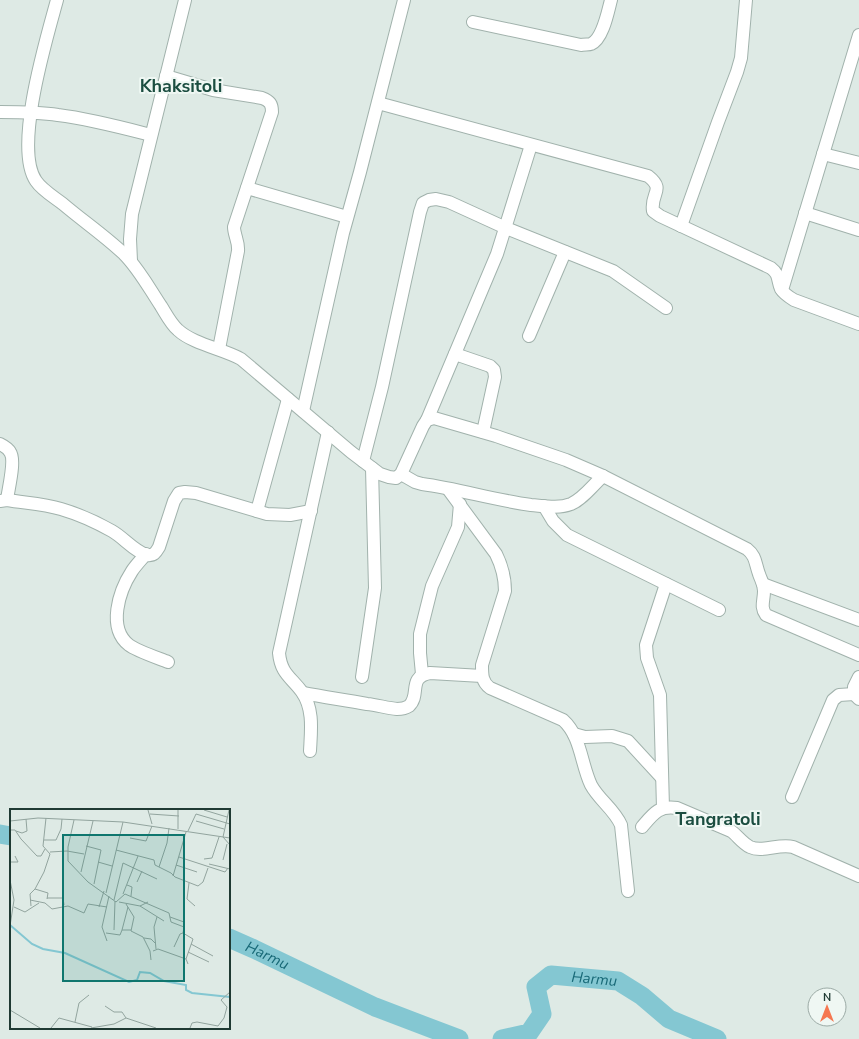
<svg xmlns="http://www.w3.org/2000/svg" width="859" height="1039" viewBox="0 0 859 1039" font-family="'Nunito Sans',sans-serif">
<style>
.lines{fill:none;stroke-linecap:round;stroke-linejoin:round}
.river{stroke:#84c7d2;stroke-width:19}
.minor-casing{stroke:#a1b2ac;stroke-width:14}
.minor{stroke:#fff;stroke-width:12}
.labels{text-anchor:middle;stroke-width:4;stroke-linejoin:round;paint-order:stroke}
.water-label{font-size:15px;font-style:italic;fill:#186977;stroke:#eff7f3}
.district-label{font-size:18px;font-weight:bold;fill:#1b4d40;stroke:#eff7f3}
.inset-river{fill:none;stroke:#84c7d2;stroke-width:2}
.inset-road{fill:none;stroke:#92a49e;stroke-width:1}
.view{fill:#0f766e;fill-opacity:0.15;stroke:#0f766e;stroke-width:2}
.inset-edge{fill:none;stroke:#1f3a33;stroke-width:2}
</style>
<rect width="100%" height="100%" fill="#deeae5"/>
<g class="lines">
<g class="river">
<polyline points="0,834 11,836"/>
<path id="s1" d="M 229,938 L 254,949 L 375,1007 L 459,1039"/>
<path id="s2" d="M 502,1039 L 529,1033 L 542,1014 L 536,987 L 551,975 L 618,981 L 642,996 L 669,1019 L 717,1039"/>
</g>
<defs>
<g id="minor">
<path d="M 57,0 C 47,37 13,148 36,181 C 42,190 54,197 63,204 C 83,221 105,236 124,254 C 139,269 149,288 161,306 C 166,314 171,324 178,330 C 193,344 223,349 241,359 L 351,452 L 380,474 L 389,477 L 396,478 L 401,474 L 423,426 L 427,420 L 434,418 L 496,436 L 566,460 L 603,476 L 747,549 C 756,556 755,563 759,574 C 761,580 764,584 764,591 C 764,601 760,607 766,615 L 859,655"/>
<path d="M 473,22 L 581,45 C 584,44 589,45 591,44 C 603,39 608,11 611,0"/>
<path d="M 166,76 L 213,90 L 262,98 C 270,101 272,104 272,112 L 234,227 C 234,235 239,242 238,251 L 219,349"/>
<path d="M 378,103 L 648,176 C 666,190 650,193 653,211 L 660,216 L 771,268 C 780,275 777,280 781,289 C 784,294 789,297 794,300 L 859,324"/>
<path d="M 0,112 C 19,112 39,112 58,115 C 90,119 120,127 151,135"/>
<polyline points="823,154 859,163"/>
<polyline points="247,188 347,217"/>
<polyline points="805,213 859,230"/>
<polyline points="681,226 718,122 737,72 741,58 746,0"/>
<polyline points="131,261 130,239 132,214 185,0"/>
<polyline points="782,290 859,35"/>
<polyline points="529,336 565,252"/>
<polyline points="455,354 490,366 494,370 495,377 483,432"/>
<polyline points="303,411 343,233 360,172 404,0"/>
<polyline points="427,420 497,254 531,145"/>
<path d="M 0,444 C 4,446 8,448 10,452 C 16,460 8,490 7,500"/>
<polyline points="363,461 382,387 420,212 423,203 429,200 436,199 449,202 506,228 613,271 666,308"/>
<path d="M 401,474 L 415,482 L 422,484 C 459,489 494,500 531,505 C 544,506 558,509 571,504 C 583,499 593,485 603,476"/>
<path d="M 448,489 L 496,554 C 502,566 505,578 505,591 L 482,665 C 482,675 482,682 490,688 L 563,720 C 581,736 581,764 591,785 C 599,800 614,809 621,825 L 628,891"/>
<path d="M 0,501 L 7,500 C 25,503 44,504 61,509 C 78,514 96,522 112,531 C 123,537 135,552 147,555 C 154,556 156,552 159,547 L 174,501 L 179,493 L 185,492 L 196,493 L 267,514 L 290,515 L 311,511"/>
<polyline points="544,506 553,521 567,535 719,610"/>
<polyline points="257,511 288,399"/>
<path d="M 146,554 C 141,560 136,565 132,571 C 119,591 107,628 129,645 C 137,651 158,658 168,662"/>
<polyline points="763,584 859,620"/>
<polyline points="422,674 420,653 420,634 432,586 458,527 460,504"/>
<polyline points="362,677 375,588 372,468"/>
<polyline points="859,677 854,687 854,694 859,699"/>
<path d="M 303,693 C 324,697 345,700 367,704 C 377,705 387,708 397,709 C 401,709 406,708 409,706 C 421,695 407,677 430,673 L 482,676"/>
<polyline points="574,734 585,737 612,736 628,741 662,778"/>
<path d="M 310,751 C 311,731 314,709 302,692 C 291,677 281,674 279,653 L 328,432"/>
<polyline points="792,797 833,700 839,695 854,694"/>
<polyline points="663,808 660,695 647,658 646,645 666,584"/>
<path d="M 642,827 C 653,814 659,805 677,808 L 731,831 C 737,835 742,843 750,847 C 763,853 779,843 793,847 L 859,876"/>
</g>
</defs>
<use href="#minor" class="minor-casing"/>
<use href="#minor" class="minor"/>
</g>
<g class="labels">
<g class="water-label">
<text dy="5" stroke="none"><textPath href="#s1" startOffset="42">Harmu</textPath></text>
<text dy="5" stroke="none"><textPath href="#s2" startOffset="141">Harmu</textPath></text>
</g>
<g class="district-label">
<text x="181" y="92">Khaksitoli</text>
<text x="718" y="825">Tangratoli</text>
</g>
</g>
<g transform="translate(10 809)">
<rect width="220" height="220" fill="#deeae5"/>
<path class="inset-river" d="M 0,116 L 22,135 L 33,140 L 55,144 L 119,173 L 127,171 L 130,163 L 140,164 L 154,172 L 176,176 L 176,181 L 182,184 L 220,188"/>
<path class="inset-road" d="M 138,1 L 142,15M 168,1 L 168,20M 194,1 L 217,8M 219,1 L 213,28 L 220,36M 140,5 L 169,7M 64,11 L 58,38 L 58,52 L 78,73 L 106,93 L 115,85 L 159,104 L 161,113 L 174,118 L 173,124 L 183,130 L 176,150 L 178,155M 0,12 L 28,9 L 113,13 L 220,29M 186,12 L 214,20M 0,21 L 5,21 L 11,30 L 27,47 L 31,47 L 35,40M 6,22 L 12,24 L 17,22 L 16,10M 178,22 L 186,5 L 220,15M 120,29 L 136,32 L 142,17M 34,31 L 46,31 L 51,20 L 52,10M 76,37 L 91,41 L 84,75M 106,41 L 144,51 L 145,56 L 161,64 L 165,68 L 188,77 L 193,73 L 198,59M 40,43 L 57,42 L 74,45M 169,48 L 215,63 L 218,59M 194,50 L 202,49 L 209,28M 213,51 L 217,35M 0,53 L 8,53 L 5,47M 88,53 L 102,57M 199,55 L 220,60M 166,56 L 187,63M 149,58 L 157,34 L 159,19M 71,63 L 83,12M 163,67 L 176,23M 0,71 L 4,91 L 0,117M 127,73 L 132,62M 179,74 L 177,90 L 185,97M 117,76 L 122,78 L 121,87M 25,80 L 38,84 L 37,90M 96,84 L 113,13M 113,85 L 128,47M 37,89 L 53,89 L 54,96M 20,91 L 35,94 L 42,100 L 58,97 L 74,104 L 78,95 L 97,98M 104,91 L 113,54 L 147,70M 109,93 L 130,97 L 138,93M 116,95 L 124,108 L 121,122 L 133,128 L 140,142 L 141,151M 21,97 L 20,85 L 25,80 L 34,63 L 40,45 L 33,37 L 36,9M 130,97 L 154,112M 4,98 L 15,103 L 29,94M 89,98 L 94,82M 160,108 L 174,113M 104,121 L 105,92M 112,121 L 118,98M 96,124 L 110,126 L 112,121 L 121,121M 134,129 L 141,130 L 146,135M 97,132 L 92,118 L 99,87M 181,135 L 203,147M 164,138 L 170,125 L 173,124M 146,140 L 144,118 L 147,108M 143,142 L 148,140 L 176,150M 178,143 L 199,153M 95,197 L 104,203 L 112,203 L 116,209M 0,201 L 30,219M 65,213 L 69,194 L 79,186M 41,219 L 49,209 L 82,218M 81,219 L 104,215 L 116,209 L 146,219M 180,219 L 182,214 L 187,213 L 208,217 L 214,209 L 217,198 L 211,191 L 220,183"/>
<path class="view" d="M 53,26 L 174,26 L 174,172 L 53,172 Z"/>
<rect width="220" height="220" class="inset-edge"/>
</g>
<g transform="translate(827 1007)"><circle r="19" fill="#eff7f3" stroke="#9caba6"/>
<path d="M0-3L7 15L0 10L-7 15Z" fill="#f57751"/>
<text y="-6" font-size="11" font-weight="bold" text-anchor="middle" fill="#1f3a33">N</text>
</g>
</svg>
